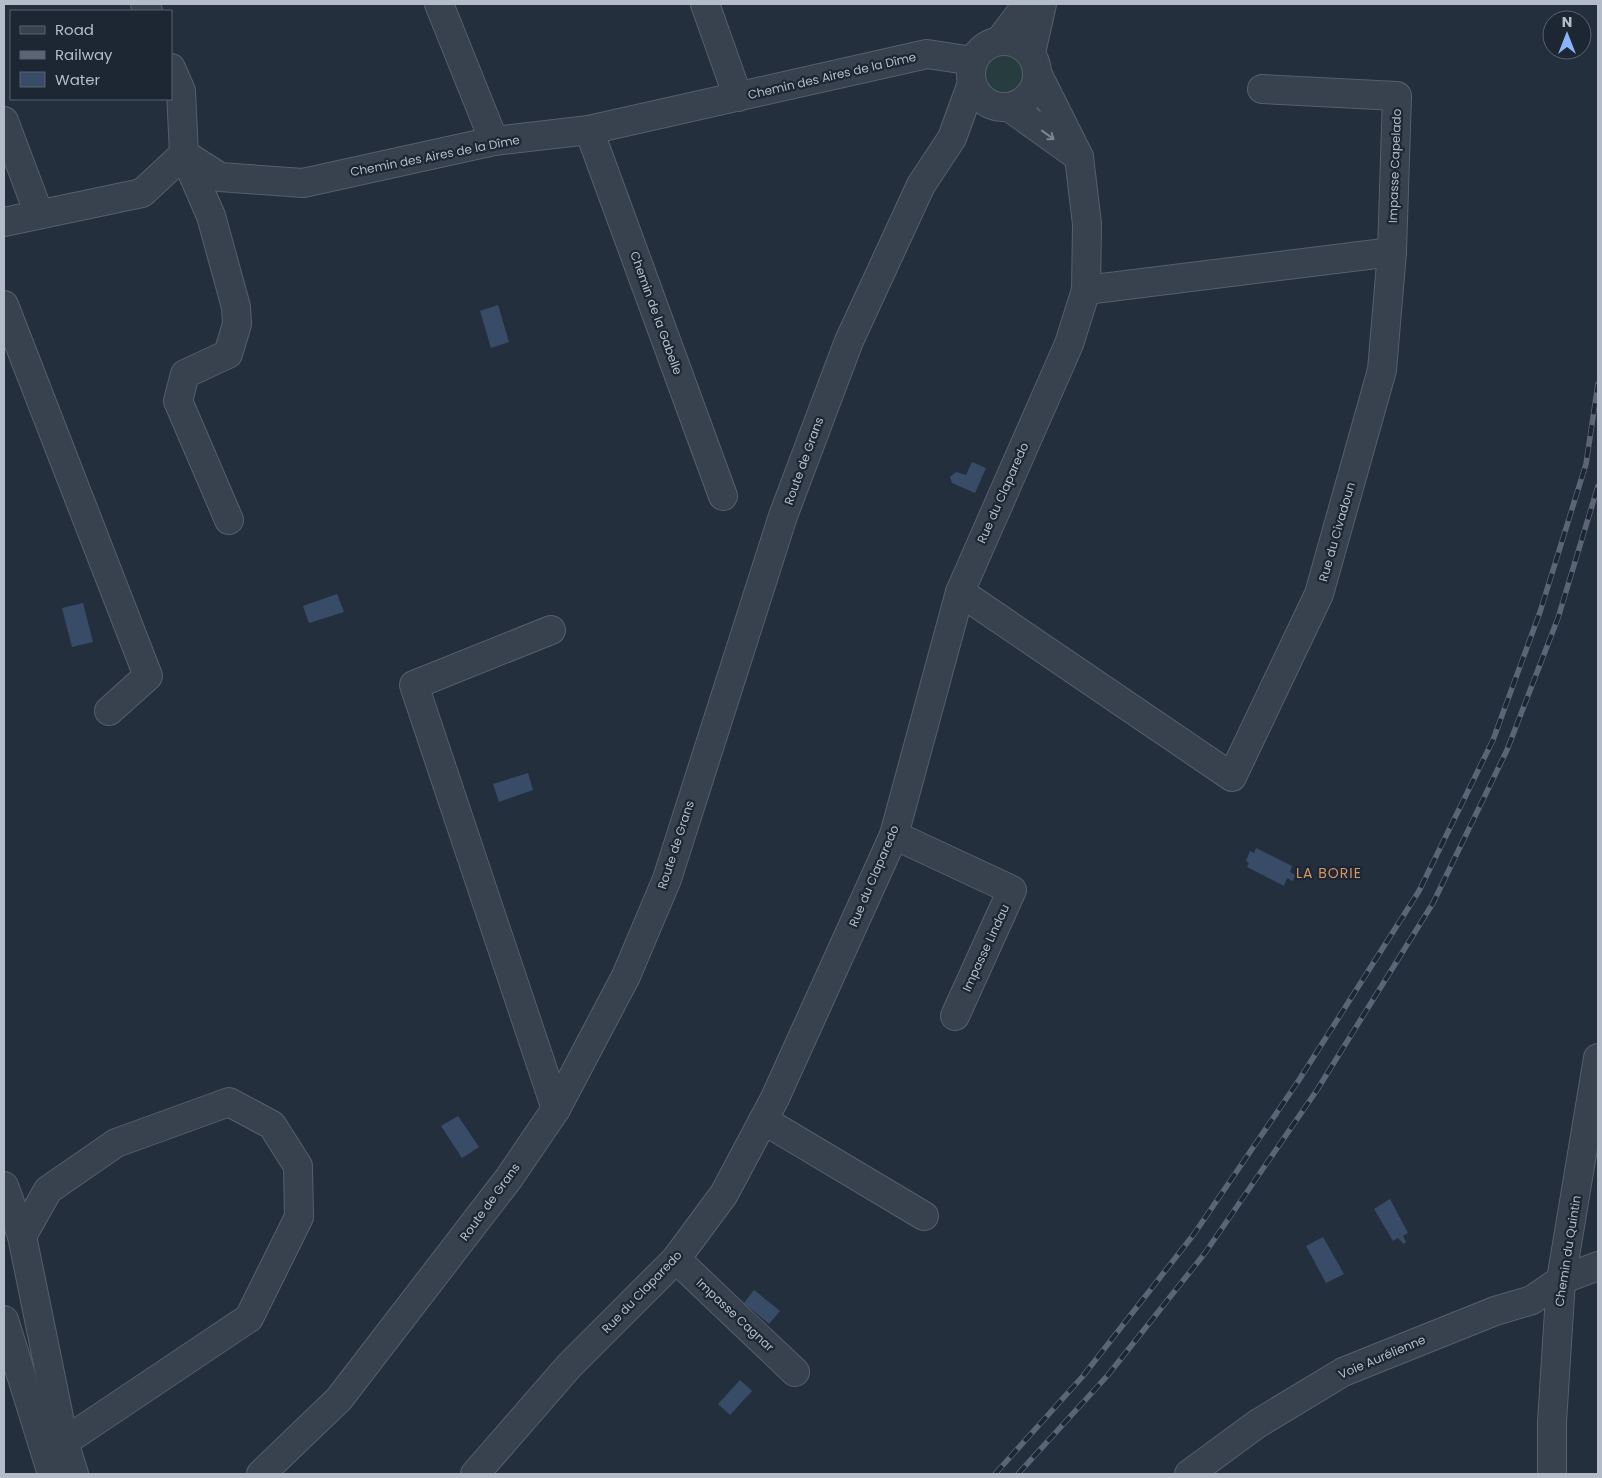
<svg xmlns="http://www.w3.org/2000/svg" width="1602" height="1478" viewBox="0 0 1602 1478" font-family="Poppins,sans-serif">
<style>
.green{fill:#263c3f}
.water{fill:#394c67}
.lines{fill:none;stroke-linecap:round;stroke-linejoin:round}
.minor-casing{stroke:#565f6c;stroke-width:30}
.minor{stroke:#38414e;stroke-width:28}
.rail-casing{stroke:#5a6575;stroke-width:5.5}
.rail{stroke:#1d2633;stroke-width:4;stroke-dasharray:11;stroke-linecap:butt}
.oneway{stroke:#7c8592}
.labels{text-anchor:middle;stroke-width:4.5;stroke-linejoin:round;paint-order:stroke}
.street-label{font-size:12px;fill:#b4bcc9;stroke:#1d2633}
.neighbourhood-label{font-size:14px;letter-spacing:1px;fill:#d59563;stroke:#1d2633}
</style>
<rect width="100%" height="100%" fill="#242f3e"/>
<circle class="green" cx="1003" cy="76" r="22"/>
<g class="water">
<polygon points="498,305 509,342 491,348 480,311"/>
<polygon points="972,462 986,468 975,493 952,483 950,477 956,472 966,475"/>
<polygon points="337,594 344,612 309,623 303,606"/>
<polygon points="83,603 93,642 72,647 62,608"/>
<polygon points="528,773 533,790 499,802 493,784"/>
<polygon points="1256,848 1292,866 1290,872 1295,875 1293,881 1287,878 1284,886 1247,867 1249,863 1246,861 1250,851 1254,853"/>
<polygon points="458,1116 479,1147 462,1158 441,1126"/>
<polygon points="1390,1199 1408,1233 1403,1236 1406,1242 1404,1244 1398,1238 1393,1241 1374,1209"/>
<polygon points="1323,1237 1344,1274 1326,1283 1306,1246"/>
<polygon points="754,1290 780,1311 769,1324 744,1303"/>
<polygon points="740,1380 752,1391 730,1415 718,1404"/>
</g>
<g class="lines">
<defs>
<g id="minor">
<polyline points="145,4 148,11"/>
<polyline points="439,4 494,141"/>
<polyline points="705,4 738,97"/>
<polyline points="1000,40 1022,11 1031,4"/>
<circle cx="1004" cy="74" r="33"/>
<polyline points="1031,53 1042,4"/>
<polyline points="171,68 181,91 184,154 211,216 236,307 237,324 228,354 185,374 178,401 229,520"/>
<polyline points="1009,107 1079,157 1038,75"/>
<polyline points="4,121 39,214"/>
<polyline points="589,130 723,496"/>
<polyline points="4,222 142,193 184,154 220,177 303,183 494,141 589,130 927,54 973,61"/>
<polyline points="1086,290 1392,252"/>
<polyline points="4,305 148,676 109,711"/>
<polyline points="960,592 1232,777 1319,594 1382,370 1392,252 1397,96 1262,89"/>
<polyline points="551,630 414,685 556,1109"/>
<polyline points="894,835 1012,890 955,1016"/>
<polyline points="763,1120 924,1216"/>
<polyline points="4,1186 22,1236 64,1442 74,1474"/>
<polyline points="22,1236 48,1190 116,1143 229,1102 272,1125 298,1166 299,1217 249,1318 64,1442"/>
<polyline points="676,1259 795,1372"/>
<polyline points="4,1320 52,1474"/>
<polyline points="261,1474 339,1399 509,1178 556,1109 626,976 667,879 783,516 849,341 921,185 952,138 972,83"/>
<polyline points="475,1474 569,1366 676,1259 724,1194 775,1098 894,835 960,592 1069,344 1086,290 1087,224 1079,157"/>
<polyline points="1189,1474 1257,1424 1343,1372 1495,1311 1532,1300 1561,1280 1598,1266"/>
<polyline points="1552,1474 1552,1422 1561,1280 1598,1058"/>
</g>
</defs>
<use href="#minor" class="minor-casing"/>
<use href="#minor" class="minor"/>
<defs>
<g id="rail">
<polyline points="995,1474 1083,1376 1194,1234 1299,1080 1419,891 1493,740 1540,612 1586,464 1598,384"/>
<polyline points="1018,1474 1108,1375 1205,1253 1317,1090 1433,903 1507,750 1558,618 1598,486"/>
</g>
</defs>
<use href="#rail" class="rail-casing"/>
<use href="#rail" class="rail"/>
</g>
<defs><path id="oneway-shaft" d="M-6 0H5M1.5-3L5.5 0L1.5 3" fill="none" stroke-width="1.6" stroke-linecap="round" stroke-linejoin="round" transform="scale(1.25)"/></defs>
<use class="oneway" href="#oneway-shaft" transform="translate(1048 135) rotate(36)"/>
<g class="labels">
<g class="street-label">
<text transform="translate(832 76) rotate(-13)" y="4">Chemin des Aires de la Dîme</text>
<text transform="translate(435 156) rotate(-11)" y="4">Chemin des Aires de la Dîme</text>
<text transform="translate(1395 166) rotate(-88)" y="4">Impasse Capelado</text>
<text transform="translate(656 313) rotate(70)" y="4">Chemin de la Gabelle</text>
<text transform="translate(804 461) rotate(-70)" y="4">Route de Grans</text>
<text transform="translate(1003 493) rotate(-66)" y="4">Rue du Claparedo</text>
<text transform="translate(1337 532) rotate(-74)" y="4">Rue du Civadoun</text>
<text transform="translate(676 845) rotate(-72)" y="4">Route de Grans</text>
<text transform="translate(874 876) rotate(-67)" y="4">Rue du Claparedo</text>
<text transform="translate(986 948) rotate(-65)" y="4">Impasse Lindau</text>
<text transform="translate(490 1202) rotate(-54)" y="4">Route de Grans</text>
<text transform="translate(1568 1251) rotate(-81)" y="4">Chemin du Quintin</text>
<text transform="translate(642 1292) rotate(-46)" y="4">Rue du Claparedo</text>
<text transform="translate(735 1315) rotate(43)" y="4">Impasse Cagnar</text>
<text transform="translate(1382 1357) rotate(-23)" y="4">Voie Aurélienne</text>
</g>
<g class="neighbourhood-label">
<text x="1329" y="878">LA BORIE</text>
</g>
</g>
<rect width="1602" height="1478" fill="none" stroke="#b4bcc9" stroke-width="10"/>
<rect x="10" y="10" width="162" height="90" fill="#1d2633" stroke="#59626f"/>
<rect x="20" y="26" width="25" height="8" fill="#38414e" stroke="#59626f"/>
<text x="55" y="35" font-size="15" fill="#b4bcc9">Road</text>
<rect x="20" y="51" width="25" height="8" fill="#5a6575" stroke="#59626f"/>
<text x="55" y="60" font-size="15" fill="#b4bcc9">Railway</text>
<rect x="20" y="72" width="25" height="15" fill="#394c67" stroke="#59626f"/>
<text x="55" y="85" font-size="15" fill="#b4bcc9">Water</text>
<g transform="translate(1567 35)"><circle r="24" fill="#1d2633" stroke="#59626f"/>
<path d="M0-4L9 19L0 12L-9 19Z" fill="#8ab4f8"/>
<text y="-8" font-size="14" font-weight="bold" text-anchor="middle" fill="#b4bcc9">N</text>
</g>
</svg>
